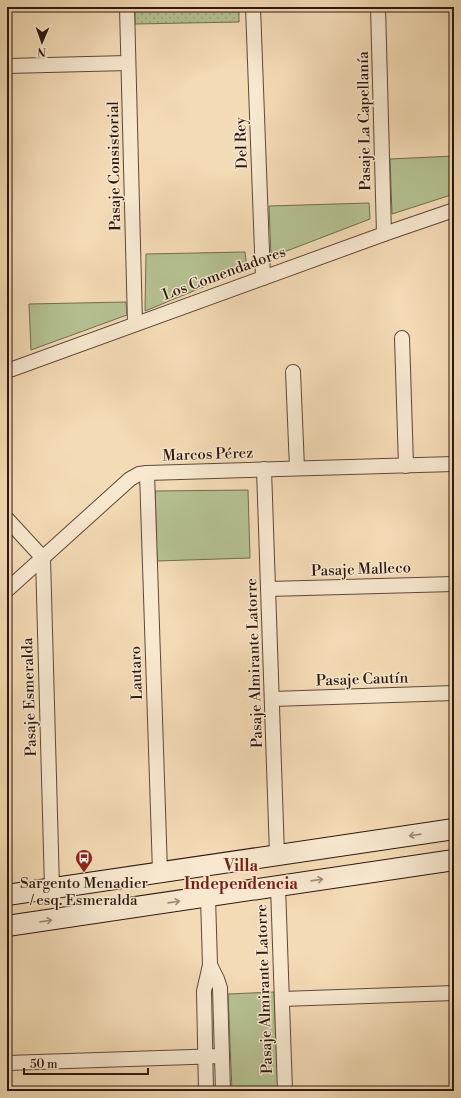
<svg xmlns="http://www.w3.org/2000/svg" width="461" height="1098" viewBox="0 0 461 1098" font-family="'Libre Bodoni',serif">
<style>
.grass{fill:#b5c191;stroke:#726c50}
.park{fill:url(#park-dots);stroke:#726c50}
.lines{fill:none;stroke-linecap:round;stroke-linejoin:round}
.street-casing{stroke:#5f4838;stroke-width:16}
.secondary-casing{stroke:#2e170f;stroke-width:22}
.street{stroke:#f7e8cf;stroke-width:14}
.secondary{stroke:#f7e8cf;stroke-width:20}
.oneway{stroke:#9d8a79}
.labels{text-anchor:middle;stroke-width:3;stroke-linejoin:round;paint-order:stroke}
.street-label{font-size:15px;fill:#2e170f;stroke:#f7e8cf}
.poi-label{font-size:15px;fill:#2e170f;stroke:#f7e8cf}
.neighbourhood-label{font-size:16px;font-weight:bold;fill:#7a1f14;stroke:#f7e8cf}
</style>
<defs>
<pattern id="park-dots" width="8" height="8" patternUnits="userSpaceOnUse"><rect width="8" height="8" fill="#b5c191"/><path d="M2 2h.1M6 6h.1" fill="none" stroke="#9ca57c" stroke-width="1.8" stroke-linecap="round"/></pattern>
</defs>
<rect width="100%" height="100%" fill="#f3dbb5"/>
<filter id="stains"><feTurbulence type="fractalNoise" baseFrequency=".005" numOctaves="4"/><feColorMatrix values="0 0 0 0 .2 0 0 0 0 .09 0 0 0 0 .02 0 0 0 .5 -.17"/></filter>
<radialGradient id="worn" r=".72"><stop offset=".6" stop-color="#630" stop-opacity="0"/><stop offset="1" stop-color="#630" stop-opacity=".3"/></radialGradient>
<g class="grass">
<polygon points="454,156 454,194 392,214 390,159"/>
<polygon points="369,203 370,219 271,257 269,206"/>
<polygon points="245,252 247,269 145,311 146,254"/>
<polygon points="126,302 127,315 31,350 29,304"/>
<polygon points="248,490 250,558 157,561 155,491"/>
<polygon points="274,992 278,1090 232,1091 228,994"/>
</g>
<polygon class="park" points="135,7 239,7 239,22 135,24"/>
<g class="lines">
<defs>
<g id="street">
<polyline points="127,7 135,324"/>
<polyline points="253,7 263,278"/>
<polyline points="378,7 384,234"/>
<polyline points="7,66 128,63"/>
<polyline points="402,338 406,466"/>
<polyline points="7,371 384,234 454,210"/>
<polyline points="293,372 297,468"/>
<polyline points="264,469 277,855"/>
<polyline points="147,473 160,872"/>
<polyline points="7,519 43,558 52,888"/>
<polyline points="268,589 454,584"/>
<polyline points="7,590 130,479 139,474 147,473 454,464"/>
<polyline points="272,699 454,693"/>
<polyline points="278,886 285,1091"/>
<polyline points="210,965 217,979 220,988 223,1091"/>
<polyline points="282,999 454,993"/>
<polyline points="7,1063 222,1056"/>
<polyline points="206,1091 204,991 210,965 208,897"/>
</g>
<g id="secondary">
<polyline points="7,895 454,829"/>
<polyline points="7,926 454,860"/>
</g>
</defs>
<use href="#street" class="street-casing"/>
<use href="#secondary" class="secondary-casing"/>
<use href="#street" class="street"/>
<use href="#secondary" class="secondary"/>
</g>
<defs><path id="oneway-shaft" d="M-6 0H5M1.5-3L5.5 0L1.5 3" fill="none" stroke-width="1.6" stroke-linecap="round" stroke-linejoin="round"/></defs>
<g class="oneway">
<use href="#oneway-shaft" transform="translate(415 835) rotate(172)"/>
<use href="#oneway-shaft" transform="translate(317 880) rotate(-8)"/>
<use href="#oneway-shaft" transform="translate(174 902) rotate(-8)"/>
<use href="#oneway-shaft" transform="translate(46 921) rotate(-8)"/>
</g>
<defs>
<symbol id="bus-pin" viewBox="-11 -11 22 30"><path d="M0 17L-7.5 6A9.5 9.5 0 1 1 7.5 6Z" fill="#8f2418" stroke="#f7e8cf"/><path d="M-5-6H5V4H4V6H2V4H-2V6H-4V4H-5ZM-3.5-4V0h7V-4ZM-3.5 1.2v1.5H-2V1.2ZM2 1.2v1.5H3.5V1.2Z" fill="#fff"/></symbol>
</defs>
<g fill-rule="evenodd">
<use href="#bus-pin" x="74" y="848" width="20" height="27"/>
</g>
<g class="labels">
<g class="street-label">
<text transform="translate(364 121) rotate(-91)" y="5">Pasaje La Capellanía</text>
<text transform="translate(241 143) rotate(-92)" y="5">Del Rey</text>
<text transform="translate(114 166) rotate(-91)" y="5">Pasaje Consistorial</text>
<text transform="translate(224 273) rotate(-20)" y="5">Los Comendadores</text>
<text transform="translate(208 454) rotate(-2)" y="5">Marcos Pérez</text>
<text transform="translate(361 569) rotate(-2)" y="5">Pasaje Malleco</text>
<text transform="translate(254 663) rotate(-92)" y="5">Pasaje Almirante Latorre</text>
<text transform="translate(136 673) rotate(-92)" y="5">Lautaro</text>
<text transform="translate(362 679) rotate(-2)" y="5">Pasaje Cautín</text>
<text transform="translate(29 697) rotate(-92)" y="5">Pasaje Esmeralda</text>
<text transform="translate(264 989) rotate(-92)" y="5">Pasaje Almirante Latorre</text>
</g>
<g class="poi-label">
<text x="84" y="888">Sargento Menadier<tspan x="84" dy="17">/ esq. Esmeralda</tspan></text>
</g>
<g class="neighbourhood-label">
<text x="241" y="871">Villa<tspan x="241" dy="18">Independencia</tspan></text>
</g>
</g>
<rect width="461" height="1098" fill="none" stroke="#f3dbb5" stroke-width="24"/>
<rect x="8" y="8" width="445" height="1082" fill="none" stroke="#2e170f" stroke-width="2"/>
<rect x="12" y="12" width="437" height="1074" fill="none" stroke="#2e170f"/>
<g transform="translate(42 42) rotate(182)" stroke="#f7e8cf" stroke-width="3" paint-order="stroke">
<path d="M0-3L7 15L0 10L-7 15Z" fill="#2e170f"/>
<text y="-6" font-size="11" font-weight="bold" text-anchor="middle" fill="#2e170f">N</text>
</g>
<path d="M24 1068v6h124v-6" fill="none" stroke="#2e170f" stroke-width="2"/>
<text x="30" y="1068" font-size="12" fill="#2e170f" stroke="#f7e8cf" stroke-width="3" paint-order="stroke">50 m</text>
<rect width="100%" height="100%" filter="url(#stains)"/>
<rect width="100%" height="100%" fill="url(#worn)"/>
</svg>
